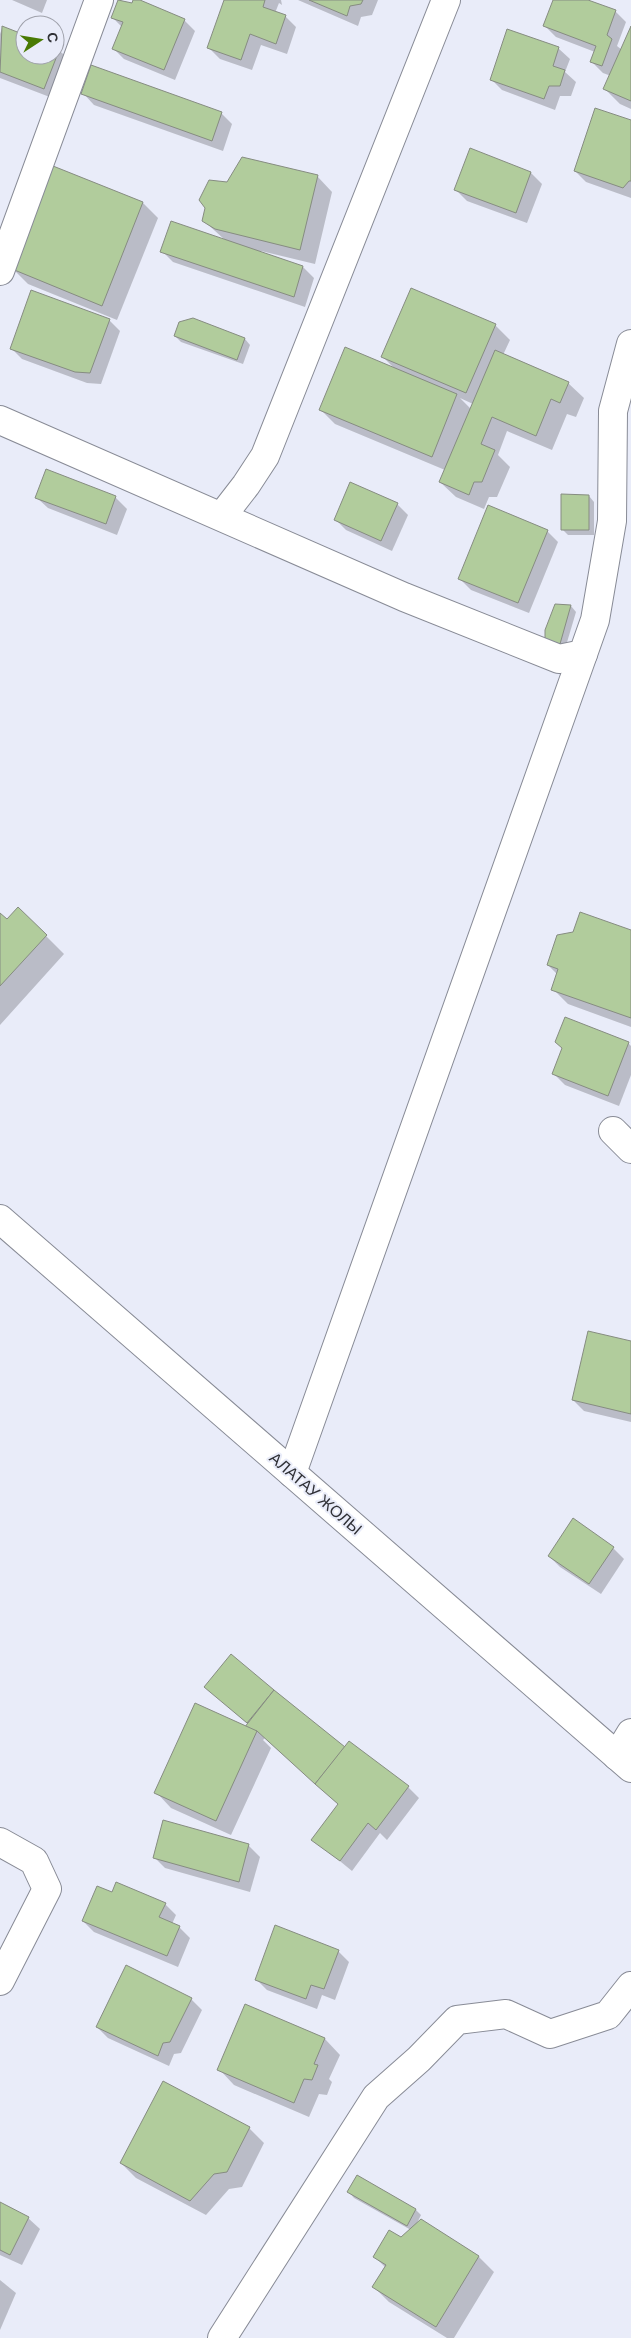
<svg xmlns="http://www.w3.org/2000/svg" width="631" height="2338" viewBox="0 0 631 2338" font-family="Arial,sans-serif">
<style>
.shadow{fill:#0003;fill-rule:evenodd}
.building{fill:#b1cc9c;stroke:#868c81}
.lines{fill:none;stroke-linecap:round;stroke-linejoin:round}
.minor-casing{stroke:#888b96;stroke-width:30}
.secondary-casing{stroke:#888b96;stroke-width:30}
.minor{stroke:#fff;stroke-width:28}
.secondary{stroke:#fff;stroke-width:28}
.labels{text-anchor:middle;stroke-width:4;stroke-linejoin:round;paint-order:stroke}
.street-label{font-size:16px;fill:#303136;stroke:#e9ecf9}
</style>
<rect width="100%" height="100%" fill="#e9ecf9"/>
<g class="shadow">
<polygon points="12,0 47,0 42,13"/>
<polygon points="120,0 133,5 134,0 137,0 184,20 195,31 175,80 124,59 113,48 122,27 113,18"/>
<polygon points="248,0 281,0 282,5 279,3 275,13 285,16 296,27 287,54 261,45 252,70 220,59 209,48"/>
<polygon points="298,0 378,0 372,15 361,17 358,26"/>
<polygon points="555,0 584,0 615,11 626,22 617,46 622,50 631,29 631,109 620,104 605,89 611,76 603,73 592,62 595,52 556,37 545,26"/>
<polygon points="2,28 25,36 25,55 55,55 55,47 70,60 55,99 0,78 0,34"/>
<polygon points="558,48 570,59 565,72 576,82 571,96 560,96 555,110 502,90 491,79"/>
<polygon points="83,93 221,113 232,124 223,151 94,105"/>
<polygon points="631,121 631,198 586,182 575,171"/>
<polygon points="471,150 531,173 542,184 527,223 467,201 456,190"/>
<polygon points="54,167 143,203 158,218 117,320 28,284 13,269"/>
<polygon points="317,176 332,192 315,264 261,251 261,253 303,267 314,278 305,307 173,262 162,251 225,240 204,221"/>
<polygon points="109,320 120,331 101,384 87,383 22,359 11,348"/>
<polygon points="193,320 245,339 250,345 243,364 181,342 175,336"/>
<path d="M 495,325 L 510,340 L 503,355 L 568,383 L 584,398 L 576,417 L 567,414 L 552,450 L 507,431 L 498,455 L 510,467 L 497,497 L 489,497 L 484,509 L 456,497 L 440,482 L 445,470 L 335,424 L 320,409 L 396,370 L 383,357 ZM 460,398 L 473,404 L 471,409 Z"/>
<polygon points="47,471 116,498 127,509 117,535 48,508 36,497"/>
<polygon points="589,496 594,502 594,535 568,535 562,529"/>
<polygon points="397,504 408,515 392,551 346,530 335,519"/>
<polygon points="547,531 558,542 529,613 471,590 460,579"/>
<polygon points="571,606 576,612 565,649 552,645"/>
<polygon points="18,908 64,954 0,1025 0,914 7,921"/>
<polygon points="631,932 631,1027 568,1004 553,989 558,975 548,965 574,933"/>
<polygon points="628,1043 631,1046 631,1075 619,1106 565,1085 554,1074"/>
<polygon points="631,1343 631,1422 584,1411 573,1400"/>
<polygon points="613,1548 624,1559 601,1594 560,1567 549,1556"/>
<polygon points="231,1656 345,1748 408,1787 419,1798 387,1840 380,1833 352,1871 313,1839 339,1805 265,1738 263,1740 271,1748 231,1835 171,1808 156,1792 248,1724 206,1687"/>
<polygon points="164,1822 249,1846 260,1857 250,1892 165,1868 154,1857"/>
<polygon points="112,1893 165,1904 176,1915 172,1924 179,1927 190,1938 178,1967 94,1932 83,1921"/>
<polygon points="338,1951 349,1962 335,2000 322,1995 317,2009 267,1990 256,1979"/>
<polygon points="191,1999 202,2010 181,2053 174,2054 169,2066 108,2038 97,2027"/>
<polygon points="246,2005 325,2039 340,2055 329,2079 332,2082 327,2095 319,2094 309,2117 234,2085 219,2069"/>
<polygon points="249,2128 264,2143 242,2187 229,2189 206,2215 136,2178 121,2163"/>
<polygon points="357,2177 416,2210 421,2215 416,2225 421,2221 479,2257 494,2272 454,2338 447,2338 389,2302 374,2287 386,2268 375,2257 411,2230 354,2198 349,2192"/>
<polygon points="0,2204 28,2218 40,2229 22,2265 0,2255"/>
<polygon points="0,2280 16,2293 0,2330"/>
</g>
<g class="building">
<polygon points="118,0 132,3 133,0 140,0 185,19 164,70 112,49 123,22 111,18"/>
<polygon points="224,0 265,0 263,7 286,15 276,44 250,34 241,60 207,48"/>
<polygon points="309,0 363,0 361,4 350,6 347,16"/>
<polygon points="553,0 588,0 616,10 607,35 612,39 602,66 590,62 596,46 543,26"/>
<polygon points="2,26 25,35 25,55 55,55 55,46 60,48 44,89 0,72"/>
<polygon points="631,26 631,101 603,89"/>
<polygon points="507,29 559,47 553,66 565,70 560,86 549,86 544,99 490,80"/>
<polygon points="91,65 222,112 212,141 81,94"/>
<polygon points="595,108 631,120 631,181 629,181 623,188 574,171"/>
<polygon points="470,148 531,172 516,213 454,190"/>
<polygon points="242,157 318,175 300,250 215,229 202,221 205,208 199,200 209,180 227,182"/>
<polygon points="53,166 143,202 102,306 12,269"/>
<polygon points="171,221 303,266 294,297 160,252"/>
<polygon points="411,288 496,324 466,393 381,357"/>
<polygon points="31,290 110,319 90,373 75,372 10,349"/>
<polygon points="193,318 245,338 237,360 174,336 179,322"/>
<polygon points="345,347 457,394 432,457 319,410"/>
<polygon points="495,350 569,382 560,403 551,399 536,436 492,417 481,444 495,450 482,482 474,482 469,495 439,482"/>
<polygon points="46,469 116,496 106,524 35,498"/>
<polygon points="350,482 398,503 381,541 334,520"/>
<polygon points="561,494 589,495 589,530 561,530"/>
<polygon points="488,505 548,530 518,603 458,579"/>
<polygon points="555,604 571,605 560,644 545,640 545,630"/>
<polygon points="18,907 47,935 0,986 0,913 7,919"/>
<polygon points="580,912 631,930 631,1018 551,990 558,969 547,965 557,935 573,932"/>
<polygon points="565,1017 629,1042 608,1096 552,1074 562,1048 555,1042"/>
<polygon points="588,1331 631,1341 631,1414 572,1400"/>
<polygon points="573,1518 614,1547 589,1584 548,1556"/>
<polygon points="231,1654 274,1690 247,1723 204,1687"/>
<polygon points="274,1690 345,1747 315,1784 257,1731 244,1728"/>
<polygon points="195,1703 257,1731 216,1821 154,1793"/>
<polygon points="349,1741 409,1786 376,1830 368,1823 340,1861 311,1840 338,1804 315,1784"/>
<polygon points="163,1820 249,1844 239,1882 153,1858"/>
<polygon points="116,1882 166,1903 159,1917 180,1926 167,1956 82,1921 97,1886 112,1892"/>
<polygon points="275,1925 339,1950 324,1989 311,1985 306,1999 255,1980"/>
<polygon points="126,1965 192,1998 170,2042 163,2043 158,2056 96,2027"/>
<polygon points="245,2004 325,2038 314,2064 318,2065 312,2080 304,2079 294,2103 217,2070"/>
<polygon points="163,2081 250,2127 227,2172 214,2174 190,2201 120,2163"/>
<polygon points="357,2175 416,2209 407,2226 347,2192"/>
<polygon points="0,2202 29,2217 10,2255 0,2250"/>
<polygon points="421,2219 479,2256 436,2327 372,2287 386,2265 373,2257 389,2230 401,2237"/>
</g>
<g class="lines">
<defs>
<g id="minor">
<polyline points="0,271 99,0"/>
<polyline points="0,420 404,597 559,659 583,654 595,620 612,521 613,411 631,344"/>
<polyline points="222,516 246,485 265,456 446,0"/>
<polyline points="613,1131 631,1149"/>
<polyline points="292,1473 583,654"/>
<polyline points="617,1756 631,1733"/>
<polyline points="0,1842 34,1861 47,1889 0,1981"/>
<polyline points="222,2338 376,2097 419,2059 457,2020 506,2014 550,2034 608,2015 631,1986"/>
</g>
<polyline id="secondary" points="0,1219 631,1768"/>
</defs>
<use href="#minor" class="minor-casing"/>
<use href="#secondary" class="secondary-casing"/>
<use href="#minor" class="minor"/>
<use href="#secondary" class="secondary"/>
</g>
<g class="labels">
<g class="street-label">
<text transform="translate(316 1493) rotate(41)" y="6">АЛАТАУ ЖОЛЫ</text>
</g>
</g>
<g transform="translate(40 40) rotate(78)"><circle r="24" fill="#e9ecf9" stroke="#9fa1ab"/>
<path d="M0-4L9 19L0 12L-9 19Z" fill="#497a03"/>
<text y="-8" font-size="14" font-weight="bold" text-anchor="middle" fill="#303136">С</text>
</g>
</svg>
